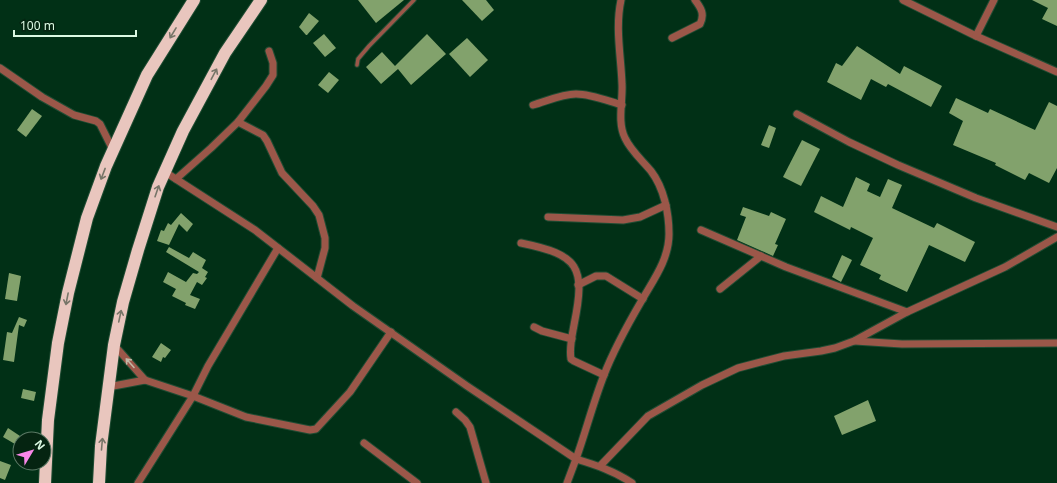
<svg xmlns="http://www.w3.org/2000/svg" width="1057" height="483" viewBox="0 0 1057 483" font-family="'Noto Sans',sans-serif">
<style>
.building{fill:#82a26c}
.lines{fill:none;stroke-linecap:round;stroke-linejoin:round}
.lane-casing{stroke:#204c33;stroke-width:5.5}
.street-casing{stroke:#204c33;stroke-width:9}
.highway-casing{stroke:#204c33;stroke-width:14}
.lane{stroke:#9b5749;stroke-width:3.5}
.street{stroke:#9b5749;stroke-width:7}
.highway{stroke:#e9c6be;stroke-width:12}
.oneway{stroke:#777568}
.oneway2{stroke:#c1b8a5}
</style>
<rect width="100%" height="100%" fill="#013016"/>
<g class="building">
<polygon points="358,0 404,0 376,23"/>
<polygon points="462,0 486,0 494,10 482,21"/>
<polygon points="1032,0 1057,0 1057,26 1042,19 1048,8"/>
<polygon points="309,13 319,21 307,35 306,35 299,27"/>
<polygon points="324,34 336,48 325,57 313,43"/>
<polygon points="427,34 446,54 411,85 398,69 381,84 366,67 382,52 395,66"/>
<polygon points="467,38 488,60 470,77 449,54"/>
<polygon points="857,46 900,74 904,66 942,86 931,107 888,84 886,87 871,79 861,100 827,82 836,63 842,66"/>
<polygon points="329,72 339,80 328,93 318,85"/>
<polygon points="956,98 988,113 990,109 1035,130 1049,102 1057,106 1057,168 1049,183 1029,173 1025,180 995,165 996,163 953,145 963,121 949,113"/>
<polygon points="32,109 42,116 26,137 17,130"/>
<polygon points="769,125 776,128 769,148 761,145"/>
<polygon points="802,140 820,149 801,186 783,177"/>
<polygon points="856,177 870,184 867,191 880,197 888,179 902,185 892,208 934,228 937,223 975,242 965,262 929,245 907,292 879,279 881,275 860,265 873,238 851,227 850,230 814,212 821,196 843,207"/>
<polygon points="743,207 769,216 771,212 786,219 775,244 778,245 773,256 737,240 746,217 740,215"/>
<polygon points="181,213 193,224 187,232 179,224 169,245 157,241 161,230 164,231 168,223 171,225"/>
<polygon points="169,247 189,258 193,252 206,260 202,268 208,272 205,277 207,278 202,285 197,282 190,295 200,299 195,309 185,305 186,303 172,296 176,289 163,282 168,272 186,282 193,273 197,274 199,272 166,252"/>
<polygon points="842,255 852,260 841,282 832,277"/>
<polygon points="9,273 21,276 17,301 5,299"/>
<polygon points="19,317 27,320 24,327 19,325 14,362 3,360 7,332 12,333"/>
<polygon points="161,343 171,350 165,358 163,357 161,362 152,357"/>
<polygon points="23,389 36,392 34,401 21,398"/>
<polygon points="868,400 876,421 842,435 834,416"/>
<polygon points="8,428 20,436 20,447 3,437"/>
<polygon points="0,461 11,465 5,480 0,478"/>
</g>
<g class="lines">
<defs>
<polyline id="lane" points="357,65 358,59 369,46 414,0"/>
<g id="street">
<polyline points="903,0 976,36 1057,72"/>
<polyline points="976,36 994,0"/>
<path d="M 672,38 L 700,24 C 705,14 701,8 695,0"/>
<polyline points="0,68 42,97 74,115 96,121 100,124 113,150"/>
<path d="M 533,105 C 547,101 562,94 576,94 C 591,94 608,101 622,105"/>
<polyline points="797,114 849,142 898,165 976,198 1057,227"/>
<polyline points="238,122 263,135 267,141 282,173 313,206 319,215 325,238 325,248 317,278"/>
<path d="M 165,172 L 255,230 L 353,306 L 467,386 L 576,459 C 586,431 593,403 604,375 C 614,349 628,324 642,300 C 654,279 669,259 669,234 C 669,213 664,188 651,171 C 642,160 631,151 625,138 C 617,122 623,101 622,84 C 621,56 615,28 621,0"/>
<polyline points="176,179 211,148 238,122 266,86 273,75 273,63 269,51"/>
<polyline points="548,217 623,220 640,217 666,205"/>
<polyline points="701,230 786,267 907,312"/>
<path d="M 521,243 C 579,255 586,266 574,325 C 572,336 569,348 571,359 L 574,361 L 604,375"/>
<polyline points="578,285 596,276 606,276 643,299"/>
<polyline points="720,289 761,256"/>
<polyline points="534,327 542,331 572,339"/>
<polyline points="855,341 902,344 1057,343"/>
<polyline points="114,345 145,380"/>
<polyline points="108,387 145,380 193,396 208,366 278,248"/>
<polyline points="456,412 465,420 470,427 486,483"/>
<polyline points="364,443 417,483"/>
<polyline points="600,466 648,416 702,385 738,368 784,356 821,351 835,348 854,341 907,312 1005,267 1057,237"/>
<polyline points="138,483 193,396 246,417 310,430 316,429 350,392 391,332"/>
<path d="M 567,483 L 576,459 C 596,465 614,471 632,483"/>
</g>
<g id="highway">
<polyline points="45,483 48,420 58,343 68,293 87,218 106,166 147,75 194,0"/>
<polyline points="99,483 101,446 114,345 123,302 138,250 158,187 183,131 225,53 261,0"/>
</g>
</defs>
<use href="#lane" class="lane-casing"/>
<use href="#street" class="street-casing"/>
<use href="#highway" class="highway-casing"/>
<use href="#lane" class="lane"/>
<use href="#street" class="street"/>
<use href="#highway" class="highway"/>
</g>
<defs><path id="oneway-shaft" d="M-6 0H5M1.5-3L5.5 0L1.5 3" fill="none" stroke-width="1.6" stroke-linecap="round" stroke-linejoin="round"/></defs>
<g class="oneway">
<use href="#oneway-shaft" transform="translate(173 33) rotate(121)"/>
<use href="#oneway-shaft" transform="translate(214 74) rotate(-62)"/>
<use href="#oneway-shaft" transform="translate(103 174) rotate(111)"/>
<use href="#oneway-shaft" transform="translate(157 191) rotate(-71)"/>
<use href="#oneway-shaft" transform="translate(67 299) rotate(101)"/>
<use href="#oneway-shaft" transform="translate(120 316) rotate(-78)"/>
<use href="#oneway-shaft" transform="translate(102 444) rotate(-85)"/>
</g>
<use class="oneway2" href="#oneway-shaft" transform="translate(130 363) rotate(-132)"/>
<g transform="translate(32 451) rotate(52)"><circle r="19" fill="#052411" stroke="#5b7965"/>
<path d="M0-3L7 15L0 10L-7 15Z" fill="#f987e8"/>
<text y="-6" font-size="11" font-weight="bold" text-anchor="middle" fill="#dbf9e3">N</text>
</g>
<path d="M14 30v6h122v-6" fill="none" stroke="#dbf9e3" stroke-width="2"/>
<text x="20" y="30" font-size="12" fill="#dbf9e3" stroke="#052411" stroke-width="3" paint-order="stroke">100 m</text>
</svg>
